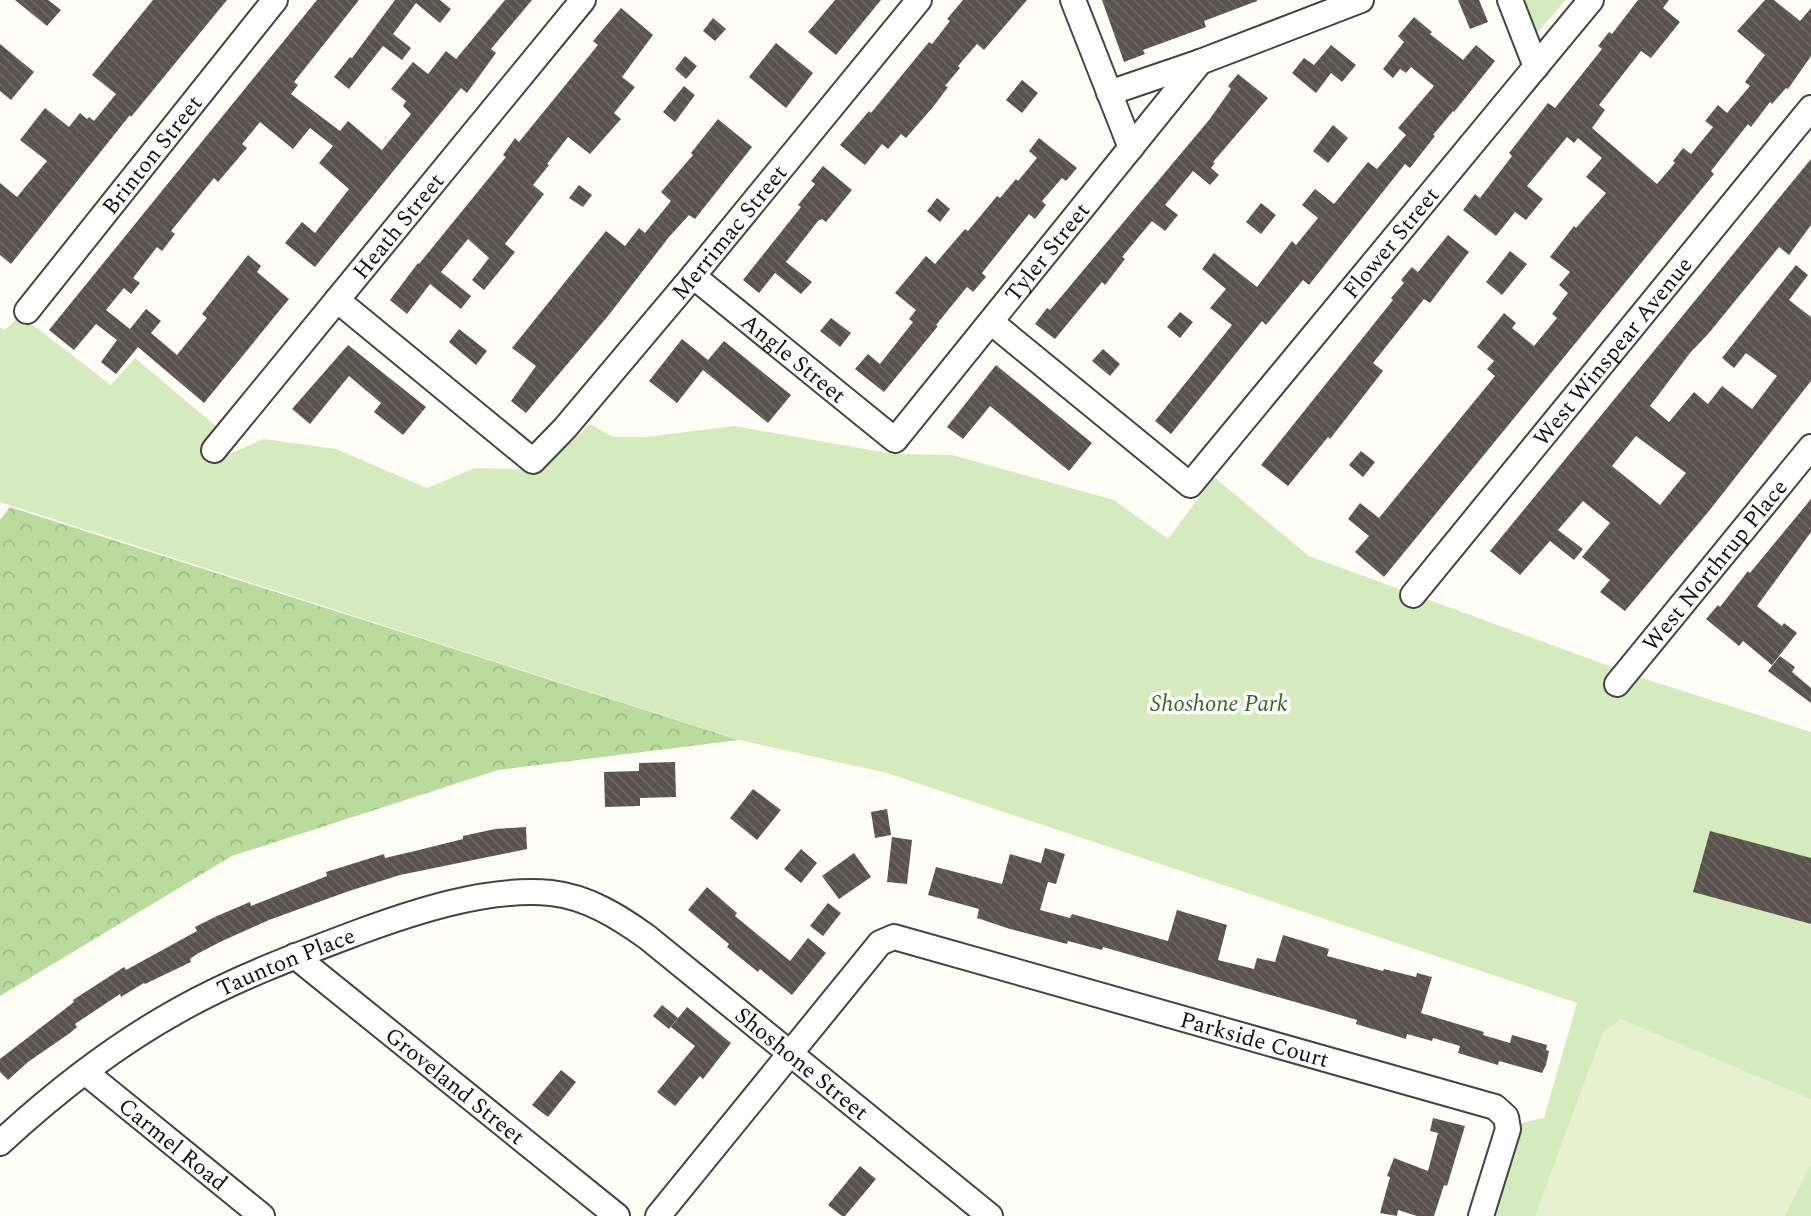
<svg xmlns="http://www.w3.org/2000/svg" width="1811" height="1216" viewBox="0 0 1811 1216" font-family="Spectral,serif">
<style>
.forest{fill:url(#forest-crowns)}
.park{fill:#d5ebbd}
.pitch{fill:#e6f2cf}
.building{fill:url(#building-back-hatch);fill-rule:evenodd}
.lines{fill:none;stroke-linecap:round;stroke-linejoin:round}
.minor-casing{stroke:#444;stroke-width:28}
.minor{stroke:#fff;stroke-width:24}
.labels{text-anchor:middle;stroke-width:7;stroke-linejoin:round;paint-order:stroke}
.street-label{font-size:23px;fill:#111;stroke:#fff}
.park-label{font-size:23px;font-style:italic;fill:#2f6b1f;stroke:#fff}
</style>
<defs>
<pattern id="forest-crowns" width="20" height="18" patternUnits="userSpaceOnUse" patternTransform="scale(1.75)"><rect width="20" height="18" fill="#b9dc9c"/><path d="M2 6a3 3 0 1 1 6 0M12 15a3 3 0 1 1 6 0" fill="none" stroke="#9ebc85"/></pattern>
<pattern id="building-back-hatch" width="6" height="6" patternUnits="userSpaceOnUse" patternTransform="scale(1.75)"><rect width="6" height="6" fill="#5a524d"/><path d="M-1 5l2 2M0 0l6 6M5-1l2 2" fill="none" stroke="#6d6662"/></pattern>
</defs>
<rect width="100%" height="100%" fill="#fffdf5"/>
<polygon class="forest" points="10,507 739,740 498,770 232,856 0,996 0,520"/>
<g class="park">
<polygon points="1522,0 1566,0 1536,34"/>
<polygon points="20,315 111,385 135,358 217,427 202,446 218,459 264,439 336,449 427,488 475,468 541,470 590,424 613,437 646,437 734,426 894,454 952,455 1114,500 1168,539 1214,477 1309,556 1645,679 1811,732 1811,1216 1492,1216 1518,1124 1544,1118 1577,1003 887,773 739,740 0,502 0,328 5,330"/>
</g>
<polygon class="pitch" points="1621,1019 1811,1099 1811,1165 1785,1216 1535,1216 1603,1032"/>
<g class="building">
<polygon points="15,0 48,0 61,10 47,26"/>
<polygon points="153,0 227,0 131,117 130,115 11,264 0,255 0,183 17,197 47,161 20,140 45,108 69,127 80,113 87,119 89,117 94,121 116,94 92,75"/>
<polygon points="317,0 359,0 294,82 298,85 291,94 340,131 348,121 382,150 411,114 403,106 406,101 391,89 413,62 428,74 446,51 456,59 505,0 532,0 491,49 496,53 467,93 461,88 315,267 285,243 302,222 315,233 349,189 319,163 333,146 310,128 293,149 260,122 242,144 247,148 218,182 214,178 171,231 175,234 162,251 157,247 133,278 140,283 131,294 124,288 106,310 130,329 146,309 161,321 151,333 177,355 207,318 202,314 248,255 261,266 257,272 289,299 204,403 138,347 116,374 101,362 117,340 96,324 74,350 49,330"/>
<polygon points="395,0 440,0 451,9 440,23 416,3 393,34 411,48 402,60 383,46 349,89 334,77 350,57 352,58"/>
<polygon points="835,0 881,0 836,55 808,32"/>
<polygon points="963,0 1027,0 984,50 977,44 958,66 960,68 945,86 948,87 933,107 906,138 901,134 888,149 882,144 865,165 840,145 869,111 871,113 929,42 932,44 950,21 947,19"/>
<polygon points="1102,0 1257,0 1257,1 1204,21 1206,27 1143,50 1145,54 1124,62"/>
<polygon points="1458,0 1479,0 1488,22 1470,29"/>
<polygon points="1638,0 1669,0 1663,8 1680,22 1651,58 1641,51 1599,105 1605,110 1592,128 1657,184 1675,163 1673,161 1683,148 1691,154 1713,127 1705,121 1718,105 1727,113 1750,86 1745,82 1765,55 1737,31 1765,0 1774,0 1800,21 1811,8 1811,56 1788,89 1786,88 1772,104 1770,102 1751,127 1748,124 1711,171 1714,174 1384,577 1355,552 1369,536 1348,519 1360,503 1379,518 1495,376 1487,369 1494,361 1477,347 1504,313 1516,323 1512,328 1534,346 1557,318 1552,314 1568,293 1559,285 1570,272 1550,257 1574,226 1576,228 1606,193 1586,177 1602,158 1578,138 1574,143 1567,137 1527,186 1543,199 1526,220 1515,212 1496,236 1463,210 1475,194 1480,198 1512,156 1509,153 1548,103 1555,108 1602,49 1598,46 1609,32 1612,34"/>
<polygon points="621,8 653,35 622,77 635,87 614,113 621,119 590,154 568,137 547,164 549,165 533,185 544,194 505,244 515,252 484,290 472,280 489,258 468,239 441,272 471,296 461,309 430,284 407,314 390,300 418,263 419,264 506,157 503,155 515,138 519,142 598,45 593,41"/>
<polygon points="1414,17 1432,32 1430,34 1463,60 1476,45 1495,61 1454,112 1453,111 1433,135 1435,136 1410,168 1405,164 1309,285 1303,280 1266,325 1262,321 1171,434 1155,421 1232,325 1210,308 1226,289 1202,269 1214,253 1257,287 1292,241 1296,245 1318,218 1302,205 1315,189 1334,204 1368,162 1377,169 1406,135 1398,128 1434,86 1411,67 1406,73 1400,69 1393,78 1383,69 1404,42 1398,36"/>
<polygon points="713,18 726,29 715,41 703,31"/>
<polygon points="776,43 813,73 786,108 749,77"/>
<polygon points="0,44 34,72 11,100 0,91"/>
<polygon points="1331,45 1356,65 1342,82 1331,73 1316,93 1292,73 1304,58 1314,65"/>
<polygon points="685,56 697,66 686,79 675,69"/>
<polygon points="1238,74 1268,98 1213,162 1215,163 1211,168 1219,175 1210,185 1193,171 1165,205 1178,215 1165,231 1152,221 1122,257 1125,259 1105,285 1102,282 1055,339 1035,324 1047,308 1050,310 1209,120 1231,89 1228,86"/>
<polygon points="1022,80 1038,93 1022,113 1006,100"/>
<polygon points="684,86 695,95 675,122 663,112"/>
<polygon points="718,119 752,147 695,219 689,215 669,237 608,316 526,413 511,401 536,366 512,348 606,231 625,246 639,228 645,233 671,201 661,192 693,155 691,153"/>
<polygon points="1333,125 1348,138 1328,163 1313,151"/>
<polygon points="1039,138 1077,168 1066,181 1062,178 1042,201 1046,205 1035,219 1029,214 982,273 986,277 973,292 967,287 936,325 938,326 884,392 855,369 868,354 880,364 913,322 909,319 916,310 895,293 926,256 935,264 965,229 968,231 997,196 1000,198 1016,179 1018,181 1037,158 1029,151"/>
<path d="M 1811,159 L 1811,225 L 1789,255 L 1779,247 L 1709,333 L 1690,353 L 1650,406 L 1669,422 L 1694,392 L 1708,404 L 1722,386 L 1752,409 L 1777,376 L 1746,353 L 1734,368 L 1722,358 L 1796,265 L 1808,275 L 1789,300 L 1811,317 L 1811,381 L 1709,511 L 1625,611 L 1600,592 L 1610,580 L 1582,557 L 1610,523 L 1583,501 L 1558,530 L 1583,549 L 1574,560 L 1550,541 L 1520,575 L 1490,551 ZM 1636,436 L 1686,473 L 1660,505 L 1612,466 Z"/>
<polygon points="823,166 852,190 826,222 822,219 818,221 786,262 812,282 801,294 775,273 759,293 743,280 801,207 798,205 815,184 811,181"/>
<polygon points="579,185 592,195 583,207 569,198"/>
<polygon points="937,198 950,209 940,222 927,211"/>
<polygon points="1261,203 1276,215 1261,234 1246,222"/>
<polygon points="1448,235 1469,252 1430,303 1424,299 1373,363 1383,371 1330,439 1328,437 1288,486 1261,465 1393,300 1391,298 1404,283 1401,280 1412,267 1418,272"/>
<polygon points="1510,251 1527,264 1502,295 1486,282"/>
<polygon points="1180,312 1193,322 1180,338 1167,327"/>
<polygon points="831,318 851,333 840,347 820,331"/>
<polygon points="459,329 487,351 476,365 449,342"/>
<polygon points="682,339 708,360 724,341 791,395 768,423 703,370 677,403 649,381"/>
<polygon points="348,345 426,407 403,435 374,412 381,403 349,376 310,424 292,409"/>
<polygon points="1103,349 1120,364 1110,376 1092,361"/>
<polygon points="996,365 1092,443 1069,471 990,406 963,439 947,427"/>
<polygon points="1361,451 1375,462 1363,477 1349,465"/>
<polygon points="1811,499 1811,532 1757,606 1782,626 1784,623 1797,633 1772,665 1743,641 1739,646 1706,619 1718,605 1720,607 1748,571 1750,573"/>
<polygon points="1780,656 1795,667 1792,672 1811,688 1811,703 1768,671"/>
<polygon points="675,762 676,797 640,798 640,806 605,807 604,772 639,771 639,763"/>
<polygon points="753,789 781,810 757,840 730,818"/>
<polygon points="887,809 891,835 875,838 871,812"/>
<polygon points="526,827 527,849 400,875 349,891 269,920 220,942 197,954 190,959 191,962 145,984 144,983 121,997 120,994 75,1024 77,1027 70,1033 28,1062 8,1080 0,1072 0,1059 74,1002 73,1000 124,967 126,970 197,931 195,927 217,916 250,902 251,906 327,876 326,872 384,854 385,858 419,850 463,839 463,836 495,829"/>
<polygon points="1710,831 1811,858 1811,924 1693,892"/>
<polygon points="892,837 912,840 907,884 887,882"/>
<polygon points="1045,848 1065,854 1056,884 1048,882 1040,910 1070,918 1072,914 1168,941 1177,910 1227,925 1218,960 1254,969 1257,958 1275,962 1283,935 1329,949 1327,956 1383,971 1384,969 1416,977 1417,973 1432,977 1421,1013 1484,1032 1483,1035 1510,1043 1512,1035 1547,1045 1546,1050 1549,1051 1546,1065 1542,1073 1499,1061 1498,1065 1458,1053 1460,1046 1433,1038 1432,1041 1407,1034 1406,1039 1356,1024 1357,1020 1316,1008 1103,947 1102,950 1068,941 1067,944 1010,929 977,918 979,909 928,895 936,867 1002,884 1010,854 1041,863"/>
<polygon points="801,849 817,863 801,883 784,869"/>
<polygon points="854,853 871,877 839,899 822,876"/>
<polygon points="707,887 737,913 735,916 790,961 808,938 826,953 792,995 760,969 758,972 727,947 729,944 688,910"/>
<polygon points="828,903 841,913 823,936 810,926"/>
<polygon points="662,1005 678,1018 669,1029 653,1016"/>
<polygon points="687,1007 731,1043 703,1079 700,1076 675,1106 657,1092 695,1046 671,1027"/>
<polygon points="561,1070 576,1082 548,1117 532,1105"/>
<polygon points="1433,1118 1465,1126 1447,1186 1444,1185 1434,1216 1417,1216 1398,1210 1397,1216 1380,1213 1390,1177 1387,1176 1394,1158 1428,1171 1438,1133 1430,1131"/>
<polygon points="860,1166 876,1179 845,1216 842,1216 828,1205"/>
</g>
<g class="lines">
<defs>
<g id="minor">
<polyline points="1073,0 1131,148"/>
<polyline points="1510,0 1536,67"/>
<polyline points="1109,93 1200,62 1361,0"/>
<path id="s1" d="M 693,276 L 895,440 L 1200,62"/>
<path id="s2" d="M 337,300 L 533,461 L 565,428 L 693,276 L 919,0"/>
<path id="s3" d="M 27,311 L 275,0"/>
<path id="s4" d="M 991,322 L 1190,485 L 1591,0"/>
<path id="s5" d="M 214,450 L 583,0"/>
<path id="s6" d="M 1413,595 L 1811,108"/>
<path id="s7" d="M 1617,684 L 1811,447"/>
<path id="s8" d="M 295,956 L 617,1216"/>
<path id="s9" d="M 85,1072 L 262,1216"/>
<path id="s10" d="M 0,1143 C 54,1093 114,1046 179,1010 C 236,978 298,955 359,932 C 416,911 489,887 551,893 C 587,897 618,916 647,937 L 990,1216"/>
<path id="s11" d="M 658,1216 L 880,943 L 894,937 L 1495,1107 L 1506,1117 L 1508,1129 L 1481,1216"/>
</g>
</defs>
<use href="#minor" class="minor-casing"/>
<use href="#minor" class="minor"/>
</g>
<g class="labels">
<g class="street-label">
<text dy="8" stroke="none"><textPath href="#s3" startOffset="200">Brinton Street</textPath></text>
<text dy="8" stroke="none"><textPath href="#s5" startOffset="290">Heath Street</textPath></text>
<text dy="8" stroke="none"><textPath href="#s2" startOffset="555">Merrimac Street</textPath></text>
<text dy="8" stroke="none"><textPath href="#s4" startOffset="572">Flower Street</textPath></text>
<text dy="8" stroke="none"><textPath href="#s1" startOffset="502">Tyler Street</textPath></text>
<text dy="8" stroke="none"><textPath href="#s6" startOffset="315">West Winspear Avenue</textPath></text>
<text dy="8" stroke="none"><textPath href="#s1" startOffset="130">Angle Street</textPath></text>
<text dy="8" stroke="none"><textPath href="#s7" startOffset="154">West Northrup Place</textPath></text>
<text dy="8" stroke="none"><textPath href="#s10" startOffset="341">Taunton Place</textPath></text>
<text dy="8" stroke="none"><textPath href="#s11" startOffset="742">Parkside Court</textPath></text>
<text dy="8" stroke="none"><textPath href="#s10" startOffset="924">Shoshone Street</textPath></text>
<text dy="8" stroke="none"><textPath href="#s8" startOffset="206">Groveland Street</textPath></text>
<text dy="8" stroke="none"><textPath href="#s9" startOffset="114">Carmel Road</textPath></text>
</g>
<g class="park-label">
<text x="1219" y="711">Shoshone Park</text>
</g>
</g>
</svg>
